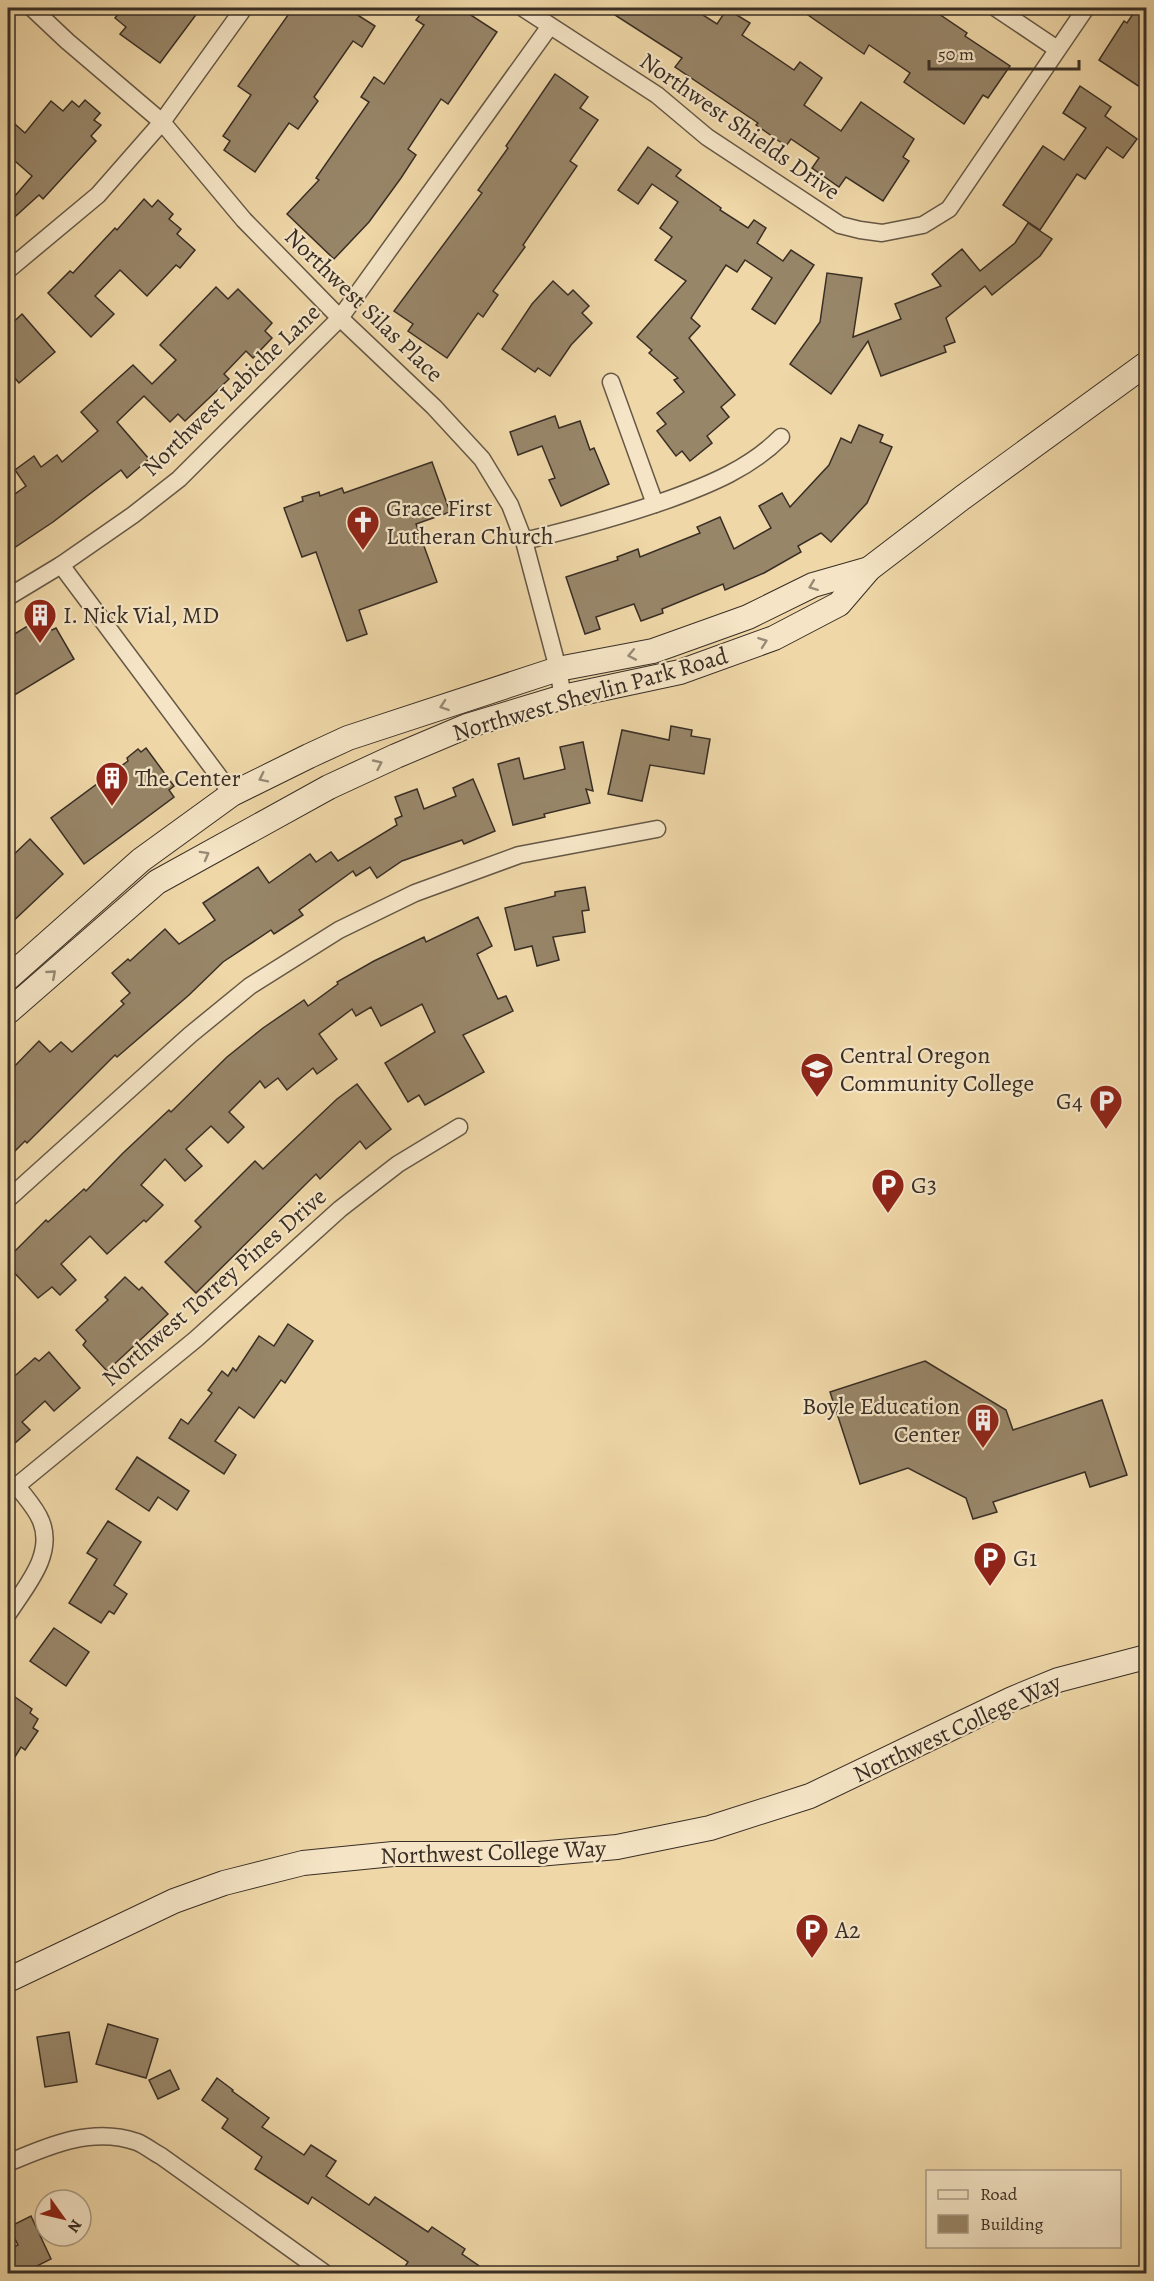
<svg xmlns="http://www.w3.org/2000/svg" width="1154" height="2281" viewBox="0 0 1154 2281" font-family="Alegreya,serif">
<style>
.building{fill:#988669;stroke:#392e25;stroke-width:1.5}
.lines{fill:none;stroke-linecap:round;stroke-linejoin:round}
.street-casing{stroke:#665846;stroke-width:19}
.secondary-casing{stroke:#392e25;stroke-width:26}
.street{stroke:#f5e5c6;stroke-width:16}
.secondary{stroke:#f5e5c6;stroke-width:24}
.oneway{stroke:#978a76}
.labels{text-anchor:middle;stroke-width:4.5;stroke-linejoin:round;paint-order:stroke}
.street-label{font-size:24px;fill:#392e25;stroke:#f5e5c6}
.poi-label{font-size:24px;fill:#392e25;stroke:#f5e5c6;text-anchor:start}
</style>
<rect width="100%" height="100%" fill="#efd7a7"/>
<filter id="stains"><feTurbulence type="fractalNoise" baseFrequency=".00333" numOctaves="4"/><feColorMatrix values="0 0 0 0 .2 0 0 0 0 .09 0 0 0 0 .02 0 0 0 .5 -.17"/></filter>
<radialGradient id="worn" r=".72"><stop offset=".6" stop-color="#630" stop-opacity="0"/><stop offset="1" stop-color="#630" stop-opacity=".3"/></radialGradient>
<g class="building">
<polygon points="123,8 201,8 160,63 120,34 126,27 115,18"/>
<polygon points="293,8 361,8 356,14 375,26 362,47 353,41 314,97 318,101 298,129 289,123 255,172 224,150 230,141 223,136 251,95 238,86"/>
<polygon points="425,8 460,8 497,32 448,104 441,99 408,149 416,155 401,178 369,222 334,259 287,214 319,180 316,178 369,102 361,97 374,77 384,84 424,25 416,20"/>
<polygon points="604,8 692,8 717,24 727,9 750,23 742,35 794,70 800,62 822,78 804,105 841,131 861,102 914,139 903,157 909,161 883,201 846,177 839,187 812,168 819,158 791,139 786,146 756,125 758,123 675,67 682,58"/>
<polygon points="798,8 930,8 967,33 965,36 1010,66 988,98 983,95 964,124 904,82 910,73 869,45 864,54"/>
<polygon points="1137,8 1146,8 1146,91 1099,60 1124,21 1127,23"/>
<polygon points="555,74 588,97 580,108 598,120 570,161 577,166 523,245 525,247 493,291 498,295 483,317 478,313 447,358 408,331 413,324 394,311 482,193 478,190 508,148 506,146"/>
<polygon points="1080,86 1111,107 1105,116 1137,139 1123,158 1107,147 1085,179 1077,174 1040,230 1003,205 1043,146 1064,160 1086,128 1063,113"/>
<polygon points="85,100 100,113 94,120 101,125 91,136 96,141 43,199 39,195 8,223 8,204 32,176 8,155 8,118 25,133 51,101 63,111 72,101 79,107"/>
<polygon points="648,147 681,170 676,176 721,208 720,210 748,228 754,220 766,228 757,243 783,261 791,250 814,265 775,324 752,309 772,278 745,260 737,272 726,265 691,318 700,326 689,338 735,395 721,407 729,417 707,436 712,443 690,461 682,451 676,456 657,431 666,424 657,413 684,392 674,380 678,378 649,353 652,350 637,337 686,281 655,260 672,237 660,228 678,202 652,184 638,204 618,190"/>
<polygon points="144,199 152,207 158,200 173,214 169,219 181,229 177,234 195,250 180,268 176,265 147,296 120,270 95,296 114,314 91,337 48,293 70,271 73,273 115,228 117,230"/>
<polygon points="1028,223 1052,239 1040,256 992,295 985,286 946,318 955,342 944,346 946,352 881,376 868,341 831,394 790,364 820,322 827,273 862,278 853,337 901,319 895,304 941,286 932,274 962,249 980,271 1015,243"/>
<polygon points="553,281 568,295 573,290 589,306 582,313 592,323 571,345 550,376 538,368 535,372 502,349 532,304"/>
<polygon points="216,287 228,299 238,289 272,323 265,331 272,338 253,358 246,351 224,374 229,379 185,421 178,414 170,422 144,396 117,422 149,459 127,478 121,470 53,522 14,548 8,539 8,499 26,486 15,470 34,456 41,467 57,455 62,462 98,431 81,412 133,365 152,384 176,360 160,345"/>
<polygon points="22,314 55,352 19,383 8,370 8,327"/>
<polygon points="555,416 559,428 580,421 590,450 594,448 609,484 561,506 549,480 555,478 542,446 518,455 510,432"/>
<polygon points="859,425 883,435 880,442 892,447 867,503 831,542 821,533 798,546 801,552 764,573 725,590 723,584 662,609 663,613 641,621 634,604 596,617 600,629 585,634 566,577 618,560 617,557 638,549 640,557 700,533 697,527 720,517 734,549 771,528 759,506 782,493 790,507 829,465 841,438 851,443"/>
<polygon points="432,462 450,512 416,524 437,582 359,610 367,634 347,641 316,552 302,557 284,508 303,501 302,497 319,492 320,496 342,488 344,493"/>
<polygon points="44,616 52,630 56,628 74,659 8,699 8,638"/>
<polygon points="671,726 692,730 691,736 710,739 704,774 650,765 642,801 608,794 622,730 669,740"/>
<polygon points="583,742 593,791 586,789 590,803 544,814 545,817 513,825 498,764 519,758 524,779 565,769 560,747"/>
<polygon points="146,748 174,786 169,790 174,797 84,864 51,818 128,761 127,758 138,749 141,752"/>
<polygon points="473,779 495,831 464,844 462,840 402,861 377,878 370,867 356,876 353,871 299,910 303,915 274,934 271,930 223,962 189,995 117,1057 115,1055 27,1143 25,1141 8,1158 8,1073 39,1041 50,1052 61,1042 72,1052 124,1004 121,1001 130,993 112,973 128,959 130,961 165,929 179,944 215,920 203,903 258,867 269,883 310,854 316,862 331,852 338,861 397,825 395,819 402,816 395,797 417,789 424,809 456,796 453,788"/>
<polygon points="30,839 63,874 8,926 8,860"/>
<polygon points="585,887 589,910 582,911 585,932 553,937 559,960 537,966 532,946 515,950 505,908 555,896 555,892"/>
<polygon points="478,917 492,946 477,954 498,999 506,996 513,1011 463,1035 484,1072 425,1105 419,1095 408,1102 385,1063 435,1032 422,1004 381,1026 371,1007 356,1016 352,1009 319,1034 337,1059 317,1074 313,1068 287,1090 278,1078 265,1088 260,1081 229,1112 244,1127 228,1143 211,1126 186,1149 202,1166 185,1181 165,1159 141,1185 163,1205 146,1222 144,1220 107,1254 90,1236 61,1264 76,1280 60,1295 52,1287 38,1298 8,1266 8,1258 46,1220 48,1222 84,1189 86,1191 123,1153 169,1110 171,1112 227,1057 263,1028 304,1000 308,1006 338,984 337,982 374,961 424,937 426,942"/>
<polygon points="357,1084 391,1129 366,1149 360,1141 320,1179 316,1174 196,1293 165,1262 201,1227 195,1221 255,1161 263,1169 337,1099"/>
<polygon points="125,1277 139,1290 142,1287 168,1314 107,1371 83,1345 86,1341 76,1330 108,1300 105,1297"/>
<polygon points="288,1324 313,1341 285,1383 281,1380 254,1418 239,1407 215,1441 236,1455 224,1474 169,1438 181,1419 188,1424 212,1393 208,1390 222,1371 228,1376 233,1368 236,1371 259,1336 274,1346"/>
<polygon points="49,1352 80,1388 54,1411 45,1401 22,1422 30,1430 8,1449 8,1382 35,1358 39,1361"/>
<polygon points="925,1361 1006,1410 1013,1430 1102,1400 1127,1475 1090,1487 1085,1472 993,1502 997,1512 973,1519 966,1498 908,1468 860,1484 830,1392"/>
<polygon points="137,1457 189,1491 177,1510 158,1497 149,1511 116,1489"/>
<polygon points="108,1521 141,1542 114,1585 127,1594 114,1614 109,1611 101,1623 69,1603 97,1559 87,1553"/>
<polygon points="54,1628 89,1652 66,1686 30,1661"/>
<polygon points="8,1692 32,1709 30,1713 38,1719 33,1728 38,1731 25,1750 21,1747 8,1768"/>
<polygon points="108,2024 158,2039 146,2078 96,2064"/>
<polygon points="69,2032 77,2082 45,2087 37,2037"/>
<polygon points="170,2070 179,2089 158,2099 149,2080"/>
<polygon points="217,2078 233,2090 232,2091 269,2118 262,2127 304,2155 311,2145 336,2161 326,2176 369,2205 375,2197 428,2232 432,2227 465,2249 462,2254 491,2274 400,2274 408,2262 312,2197 308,2204 255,2169 262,2157 222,2128 228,2119 202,2100"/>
<polygon points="31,2216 51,2259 21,2274 8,2274 8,2250 18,2245 9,2227"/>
</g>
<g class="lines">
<defs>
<g id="street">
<polyline points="32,8 67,41 162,122 244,220 340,318 434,407 482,459 510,505 524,541 558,669 563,697"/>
<polyline points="523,8 657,95 707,137 840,225 860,230 882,233 923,225 949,209 1086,8"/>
<polyline points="996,8 1057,49"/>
<polyline points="8,270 98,195 162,122 244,8"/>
<polyline points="611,382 655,504"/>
<path d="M 524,541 C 574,529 622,516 670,499 C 711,484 750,468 781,437"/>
<polyline points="61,565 232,794"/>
<polyline points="8,597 61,565 133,515 179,479 340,318 550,26"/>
<polyline points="8,1199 190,1035 250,986 339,930 415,893 519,855 657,829"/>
<polyline points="8,1493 196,1339 340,1209 398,1164 459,1127"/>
<path d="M 8,1614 C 25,1587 55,1555 41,1521 C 36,1508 25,1497 17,1486"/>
<path d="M 8,2163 C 48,2146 92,2126 137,2142 C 145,2145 153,2152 161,2156 L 326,2274"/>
</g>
<g id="secondary">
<polyline points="8,978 141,860 232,794 309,756 348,738 558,669 653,651 748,617 813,585 869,569"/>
<polyline points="8,1012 157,882 329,787 396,756 467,726 563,697 680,672 774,638 839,604 869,569 962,498 1146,364"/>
<polyline points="8,1980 174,1901 224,1883 303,1863 393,1854 538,1854 617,1847 710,1828 810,1796 1012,1699 1058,1680 1146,1657"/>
</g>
</defs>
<use href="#street" class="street-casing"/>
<use href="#secondary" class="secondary-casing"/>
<use href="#street" class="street"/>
<use href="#secondary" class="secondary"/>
</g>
<defs><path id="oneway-chevron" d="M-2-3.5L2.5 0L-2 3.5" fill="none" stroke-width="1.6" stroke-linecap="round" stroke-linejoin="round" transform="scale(1.5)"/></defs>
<g class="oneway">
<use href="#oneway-chevron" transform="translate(813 586) rotate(159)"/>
<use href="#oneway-chevron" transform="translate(763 642) rotate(-20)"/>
<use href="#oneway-chevron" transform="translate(632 655) rotate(169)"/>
<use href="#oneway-chevron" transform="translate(444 706) rotate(161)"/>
<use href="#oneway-chevron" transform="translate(378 764) rotate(-25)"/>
<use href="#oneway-chevron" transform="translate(263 778) rotate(154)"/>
<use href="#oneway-chevron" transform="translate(205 855) rotate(-29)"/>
<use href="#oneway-chevron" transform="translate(52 974) rotate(-41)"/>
</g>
<defs>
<symbol id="church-pin" viewBox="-11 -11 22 30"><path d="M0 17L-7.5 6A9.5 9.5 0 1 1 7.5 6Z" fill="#8f2418" stroke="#f5e5c6"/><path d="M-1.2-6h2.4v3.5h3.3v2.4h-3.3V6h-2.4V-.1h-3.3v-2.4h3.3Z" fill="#fff"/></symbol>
<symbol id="building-pin" viewBox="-11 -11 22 30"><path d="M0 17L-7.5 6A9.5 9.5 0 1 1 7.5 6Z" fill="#8f2418" stroke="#f5e5c6"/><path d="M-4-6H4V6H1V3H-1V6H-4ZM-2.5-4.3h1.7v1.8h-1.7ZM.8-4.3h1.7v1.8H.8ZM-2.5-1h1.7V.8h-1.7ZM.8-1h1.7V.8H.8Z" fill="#fff"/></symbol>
<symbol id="university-pin" viewBox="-11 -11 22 30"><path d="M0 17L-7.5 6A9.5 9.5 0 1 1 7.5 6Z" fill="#8f2418" stroke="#f5e5c6"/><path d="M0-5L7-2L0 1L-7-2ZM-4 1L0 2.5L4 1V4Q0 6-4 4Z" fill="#fff"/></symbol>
<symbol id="parking-pin" viewBox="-11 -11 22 30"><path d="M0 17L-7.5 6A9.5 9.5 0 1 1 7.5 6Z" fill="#8f2418" stroke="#f5e5c6"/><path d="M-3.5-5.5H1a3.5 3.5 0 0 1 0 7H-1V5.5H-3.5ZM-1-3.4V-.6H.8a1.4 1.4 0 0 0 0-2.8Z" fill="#fff"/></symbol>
</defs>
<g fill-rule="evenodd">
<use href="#church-pin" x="344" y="503" width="38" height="52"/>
<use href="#building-pin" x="21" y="596" width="38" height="52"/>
<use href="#building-pin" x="93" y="759" width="38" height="52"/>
<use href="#university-pin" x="798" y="1050" width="38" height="52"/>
<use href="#parking-pin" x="1087" y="1082" width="38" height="52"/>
<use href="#parking-pin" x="869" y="1166" width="38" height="52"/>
<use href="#building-pin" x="964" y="1401" width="38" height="52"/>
<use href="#parking-pin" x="971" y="1539" width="38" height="52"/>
<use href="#parking-pin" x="793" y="1911" width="38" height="52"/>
</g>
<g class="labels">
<g class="street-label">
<text transform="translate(740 126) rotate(35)" y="8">Northwest Shields Drive</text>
<text transform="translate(364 305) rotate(44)" y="8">Northwest Silas Place</text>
<text transform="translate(231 390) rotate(-44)" y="8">Northwest Labiche Lane</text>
<text transform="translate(590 694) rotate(-16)" y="8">Northwest Shevlin Park Road</text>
<text transform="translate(214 1287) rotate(-41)" y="8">Northwest Torrey Pines Drive</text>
<text transform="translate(957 1728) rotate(-25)" y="8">Northwest College Way</text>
<text transform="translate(493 1852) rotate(-2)" y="8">Northwest College Way</text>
</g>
<g class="poi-label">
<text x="386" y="516">Grace First<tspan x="386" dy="28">Lutheran Church</tspan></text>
<text x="63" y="623">I. Nick Vial, MD</text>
<text x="135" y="786">The Center</text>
<text x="840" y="1063">Central Oregon<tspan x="840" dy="28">Community College</tspan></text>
<text x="1083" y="1109" text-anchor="end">G4</text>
<text x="911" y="1193">G3</text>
<text x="960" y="1414" text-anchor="end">Boyle Education<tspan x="960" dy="28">Center</tspan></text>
<text x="1013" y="1566">G1</text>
<text x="835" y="1938">A2</text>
</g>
</g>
<rect width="1154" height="2281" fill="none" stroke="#efd7a7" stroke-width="30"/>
<rect x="9" y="9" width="1136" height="2263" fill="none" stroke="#392e25" stroke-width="3"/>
<rect x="15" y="15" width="1124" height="2251" fill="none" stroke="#392e25" stroke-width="1.5"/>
<rect x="926" y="2170" width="195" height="78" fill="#f5e5c6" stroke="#aa9c86" stroke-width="1.5"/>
<rect x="938" y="2190" width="30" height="9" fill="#f5e5c6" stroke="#aa9c86" stroke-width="1.5"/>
<text x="980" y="2200" font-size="18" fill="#392e25">Road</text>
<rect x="938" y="2215" width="30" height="18" fill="#988669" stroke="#aa9c86" stroke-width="1.5"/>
<text x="980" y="2230" font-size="18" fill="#392e25">Building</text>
<g transform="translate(63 2218) rotate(124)"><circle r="28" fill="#f5e5c6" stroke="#aa9c86" stroke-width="1.5"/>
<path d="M0-4.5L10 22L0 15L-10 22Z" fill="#8f2418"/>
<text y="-9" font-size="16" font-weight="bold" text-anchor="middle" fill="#392e25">N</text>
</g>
<path d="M929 60v9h150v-9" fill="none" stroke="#392e25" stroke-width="3"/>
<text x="938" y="60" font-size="18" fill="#392e25" stroke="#f5e5c6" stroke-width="4.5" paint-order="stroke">50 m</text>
<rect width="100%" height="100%" filter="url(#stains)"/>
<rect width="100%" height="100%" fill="url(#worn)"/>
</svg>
